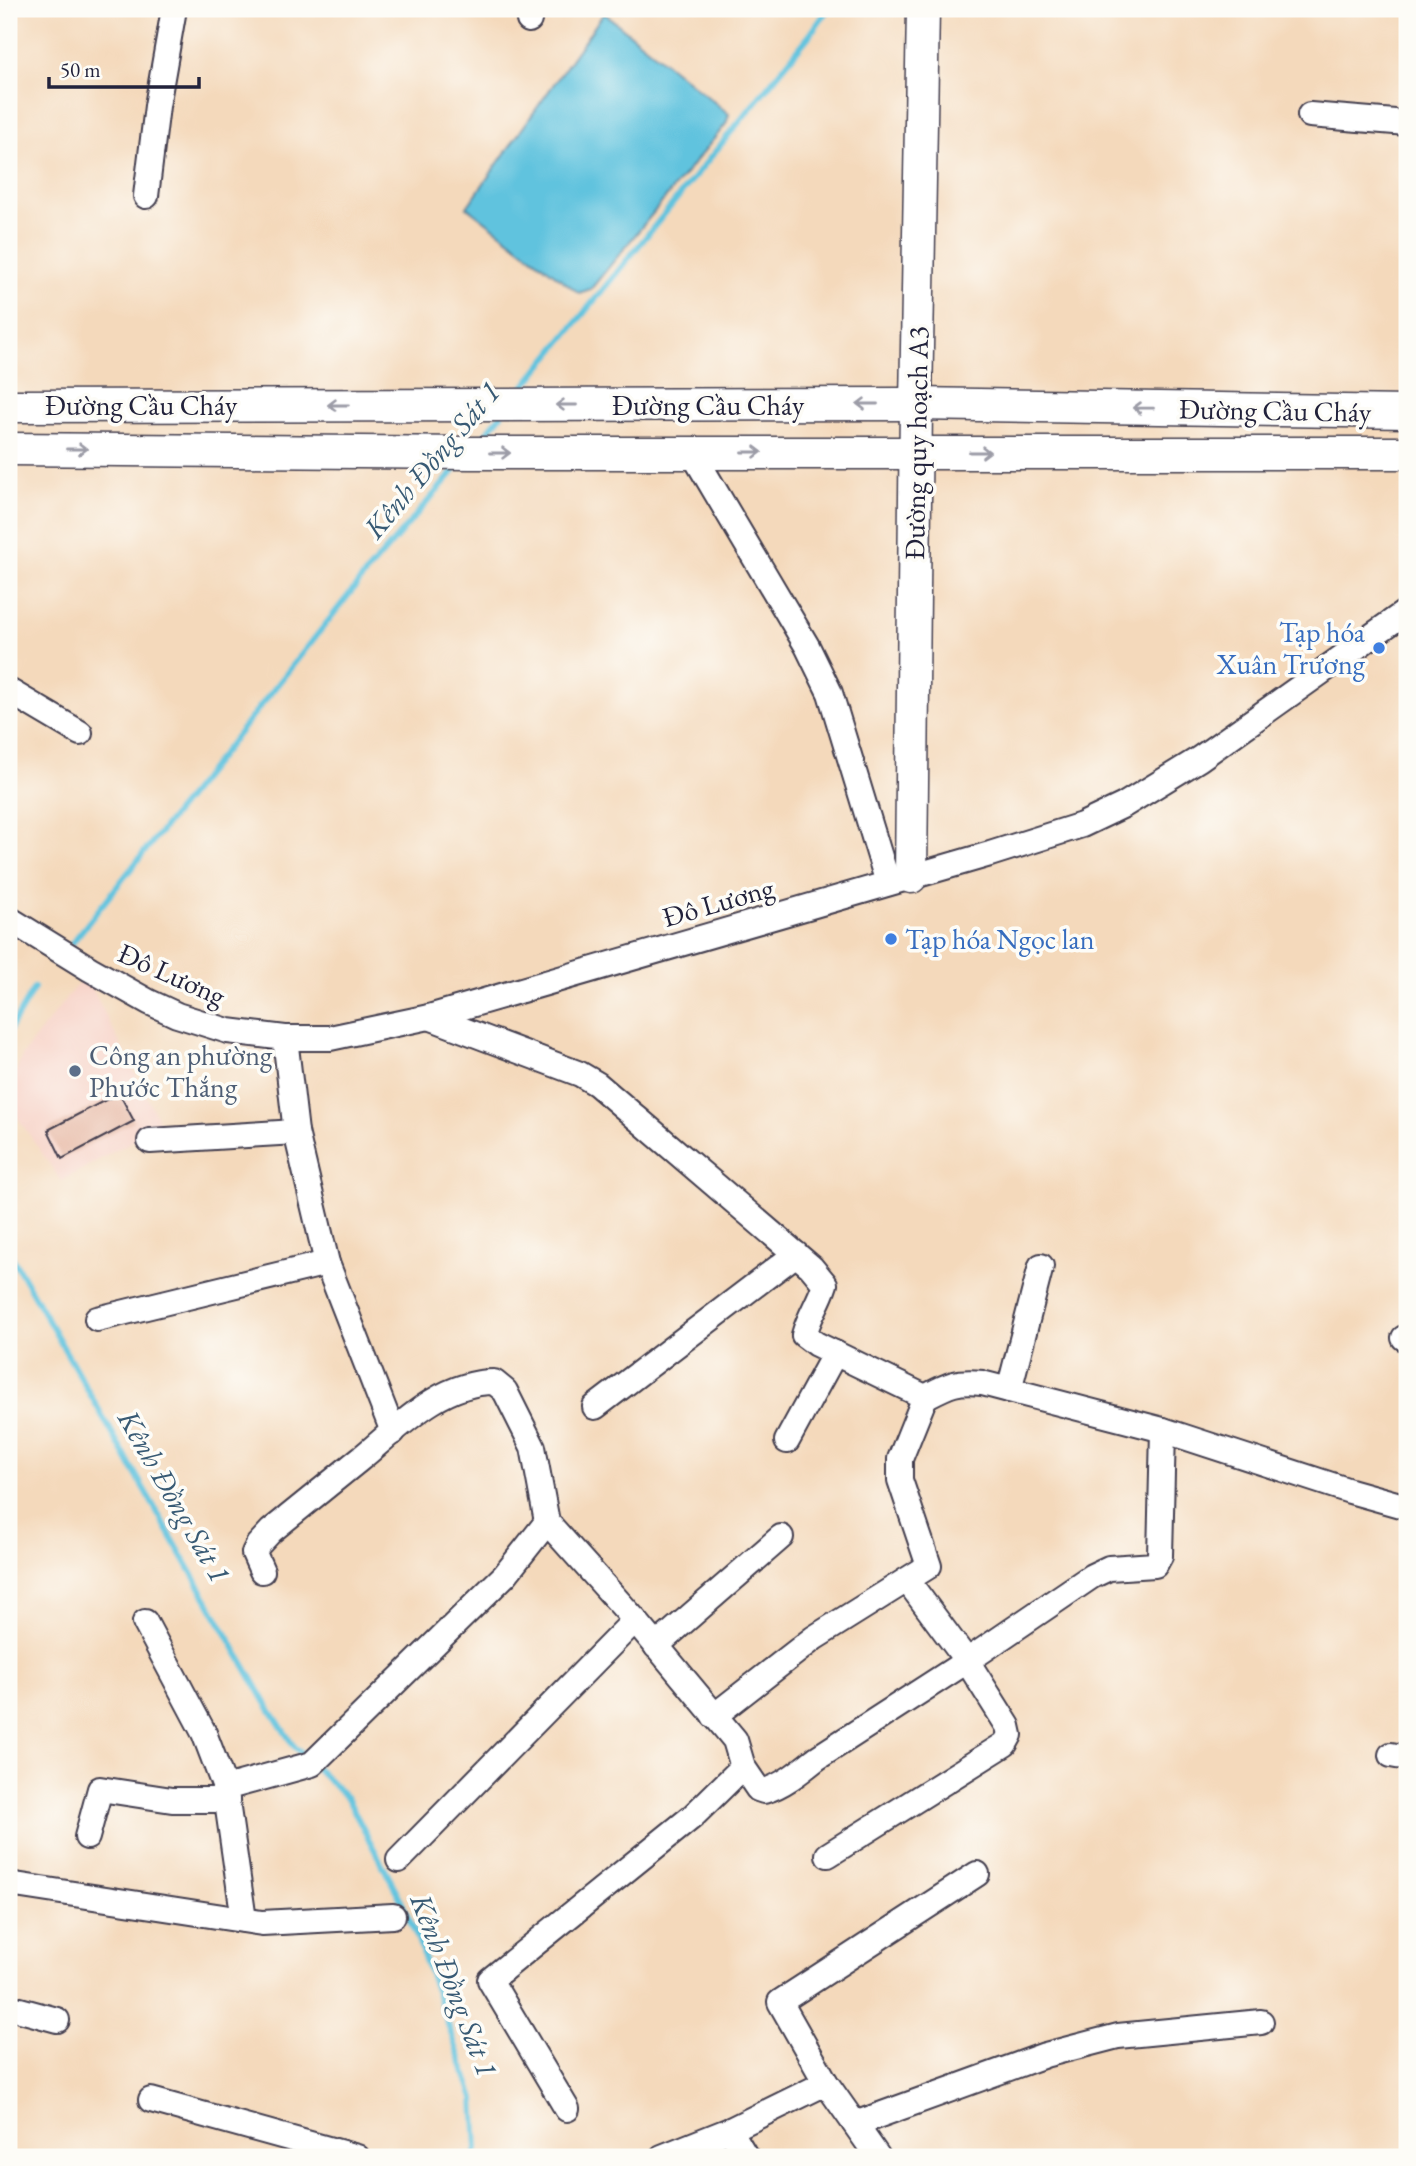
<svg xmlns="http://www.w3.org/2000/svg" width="1416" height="2166" viewBox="0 0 1416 2166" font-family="'EB Garamond',serif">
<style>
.built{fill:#f7d1c6}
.water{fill:#60c3de;stroke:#41728c;stroke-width:2}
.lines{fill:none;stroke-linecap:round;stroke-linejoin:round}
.stream{stroke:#60c3de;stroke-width:6}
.building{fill:#e6b6a2}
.minor-casing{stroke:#423d4e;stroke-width:28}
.major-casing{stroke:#423d4e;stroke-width:35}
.minor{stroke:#fff;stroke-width:24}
.major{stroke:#fff;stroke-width:32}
.oneway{stroke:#9c9ca7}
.shop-dot{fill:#3f7fe0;stroke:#fdfcf7;stroke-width:2.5}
.service-dot{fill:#5c6f8a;stroke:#fdfcf7;stroke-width:2.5}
.labels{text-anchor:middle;stroke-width:7;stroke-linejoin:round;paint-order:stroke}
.street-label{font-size:28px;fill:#22223b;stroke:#fdfcf7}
.shop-label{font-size:28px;fill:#366cbe;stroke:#fdfcf7;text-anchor:end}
.service-label{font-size:28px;fill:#4e5e75;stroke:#fdfcf7;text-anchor:start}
.water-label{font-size:30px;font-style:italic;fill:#385a74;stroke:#fdfcf7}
</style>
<rect width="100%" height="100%" fill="#fdfcf7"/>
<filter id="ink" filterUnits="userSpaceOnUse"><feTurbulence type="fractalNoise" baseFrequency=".0143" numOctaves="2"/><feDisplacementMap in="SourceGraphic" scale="14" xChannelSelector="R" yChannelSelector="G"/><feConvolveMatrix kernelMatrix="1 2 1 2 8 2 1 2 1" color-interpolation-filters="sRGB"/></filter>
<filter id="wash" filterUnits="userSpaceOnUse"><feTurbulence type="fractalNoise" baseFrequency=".00686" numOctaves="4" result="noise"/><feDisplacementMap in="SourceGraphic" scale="28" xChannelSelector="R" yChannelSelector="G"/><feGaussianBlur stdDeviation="1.57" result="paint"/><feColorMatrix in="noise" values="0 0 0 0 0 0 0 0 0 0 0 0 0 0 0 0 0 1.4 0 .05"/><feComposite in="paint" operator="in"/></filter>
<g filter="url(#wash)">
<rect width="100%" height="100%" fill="#f4d9bb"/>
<polygon class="built" points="85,974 161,1125 61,1181 9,1105 9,1088 23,1054"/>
<polygon class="water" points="604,13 729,114 726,124 591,289 579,293 467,207"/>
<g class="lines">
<g class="stream">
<polyline points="519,393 809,36 828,9"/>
<polyline points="479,442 501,415"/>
<polyline points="72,943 367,572 461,463"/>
<polyline points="9,1031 34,988"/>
<polyline points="9,1252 266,1703 293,1745 306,1758"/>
<polyline points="316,1768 347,1798 399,1896 417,1937 474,2098 477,2148 475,2157"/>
</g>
</g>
<g id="blocks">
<polygon class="building" points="119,1093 134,1121 62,1159 48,1130"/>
</g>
</g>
<g filter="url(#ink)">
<use href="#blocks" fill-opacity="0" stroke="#423d4e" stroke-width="2"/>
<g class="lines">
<defs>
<g id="minor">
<polyline points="529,20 531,9"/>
<polyline points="1310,115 1407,123"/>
<polyline points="146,196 157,106 174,9"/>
<polyline points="692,452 807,646 830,693 888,883"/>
<polyline points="9,691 80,733"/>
<polyline points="9,919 90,969 149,1002 177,1015 228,1031 285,1038 330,1038 429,1017 990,854 1082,825 1124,805 1199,759 1407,611"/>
<path d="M 429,1017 L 580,1074 L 597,1084 L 811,1267 L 825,1284 C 819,1303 809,1316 804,1335 L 816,1344 L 925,1397 C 948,1385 956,1380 982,1383 L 1163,1430 L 1350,1491 L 1407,1507"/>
<polyline points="285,1038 296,1132 327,1263 393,1432"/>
<polyline points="150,1141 296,1132"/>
<polyline points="97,1319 327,1263"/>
<polyline points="1404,1338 1407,1339"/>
<polyline points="1009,1390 1041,1266"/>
<polyline points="595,1407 796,1254"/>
<polyline points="787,1441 835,1353"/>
<path d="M 262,1571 L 254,1553 L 258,1545 L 271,1531 C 301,1507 330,1483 360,1459 C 398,1428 440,1382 494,1382 L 505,1391 L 533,1447 L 547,1522 L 635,1620 L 735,1740 L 743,1767 L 758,1789 L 764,1791 C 783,1786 802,1770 817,1758 L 967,1661 L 1092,1576 L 1109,1568 L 1155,1565 L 1160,1556 L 1163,1430"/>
<polyline points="145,1622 204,1733 225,1788 244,1920"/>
<polyline points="656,1646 781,1537"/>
<polyline points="714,1716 814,1638 929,1566 900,1480 900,1459 925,1397"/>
<polyline points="1391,1755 1407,1758"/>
<polyline points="225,1788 312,1764 505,1575 547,1522"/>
<polyline points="87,1837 100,1789 172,1800 227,1800"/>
<polyline points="828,1855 1005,1744 1010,1735 1008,1726 967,1661 907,1580"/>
<polyline points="399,1860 635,1620"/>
<polyline points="9,1884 262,1923 393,1916"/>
<polyline points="9,2007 57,2020"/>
<polyline points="151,2100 357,2157"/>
<polyline points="567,2109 490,1980 693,1816 743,1767"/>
<polyline points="855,2124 1045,2055 1118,2036 1261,2022"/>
<polyline points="730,2130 746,2157"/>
<polyline points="662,2157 730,2130 826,2083"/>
<polyline points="878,2157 826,2083 780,2002 977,1874"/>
</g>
<g id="major">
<polyline points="9,406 916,404 1407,412"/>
<polyline points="9,449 470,453 1407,453"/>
<polyline points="911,877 916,404 923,9"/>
</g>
</defs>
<use href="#minor" class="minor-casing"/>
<use href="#major" class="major-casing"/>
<use href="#minor" class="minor"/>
<use href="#major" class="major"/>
</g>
<defs><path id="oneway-shaft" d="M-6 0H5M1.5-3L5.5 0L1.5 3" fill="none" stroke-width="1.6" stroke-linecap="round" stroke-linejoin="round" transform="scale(1.75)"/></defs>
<g class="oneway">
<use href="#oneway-shaft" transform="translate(867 404) rotate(180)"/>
<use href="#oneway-shaft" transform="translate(338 405) rotate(180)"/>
<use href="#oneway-shaft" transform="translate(566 405) rotate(180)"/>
<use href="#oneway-shaft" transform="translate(1143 408) rotate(-179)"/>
<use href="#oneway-shaft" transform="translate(77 449)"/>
<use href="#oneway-shaft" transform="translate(752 452)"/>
<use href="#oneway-shaft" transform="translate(980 452)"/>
<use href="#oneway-shaft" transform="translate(500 453)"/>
</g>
</g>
<g class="shop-dot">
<circle cx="1379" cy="648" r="7"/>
<circle cx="891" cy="939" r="7"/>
</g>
<circle class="service-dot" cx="75" cy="1071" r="7"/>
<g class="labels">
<g class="street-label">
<text x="141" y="415">Đường Cầu Cháy</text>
<text x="708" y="415">Đường Cầu Cháy</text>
<text transform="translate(1275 410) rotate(1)" y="10">Đường Cầu Cháy</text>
<text transform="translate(916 443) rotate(-89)" y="10">Đường quy hoạch A3</text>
<text transform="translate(718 902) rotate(-16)" y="10">Đô Lương</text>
<text transform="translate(172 974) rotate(24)" y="10">Đô Lương</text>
</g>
<g class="shop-label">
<text x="1365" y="642">Tạp hóa<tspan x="1365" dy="32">Xuân Trương</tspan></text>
<text x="905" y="949" text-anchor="start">Tạp hóa Ngọc lan</text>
</g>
<g class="service-label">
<text x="89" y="1065">Công an phường<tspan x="89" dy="32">Phước Thắng</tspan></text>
</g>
<g class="water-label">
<text transform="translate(432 460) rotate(-50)" y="10">Kênh Đồng Sát 1</text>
<text transform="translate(174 1496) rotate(60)" y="10">Kênh Đồng Sát 1</text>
<text transform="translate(454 1985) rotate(69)" y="10">Kênh Đồng Sát 1</text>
</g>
</g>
<rect width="1416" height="2166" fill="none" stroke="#fdfcf7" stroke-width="35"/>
<path d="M49 77v10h150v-10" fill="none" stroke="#22223b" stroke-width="3.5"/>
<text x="60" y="77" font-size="21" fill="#22223b" stroke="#fdfcf7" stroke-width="5" paint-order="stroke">50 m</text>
</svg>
